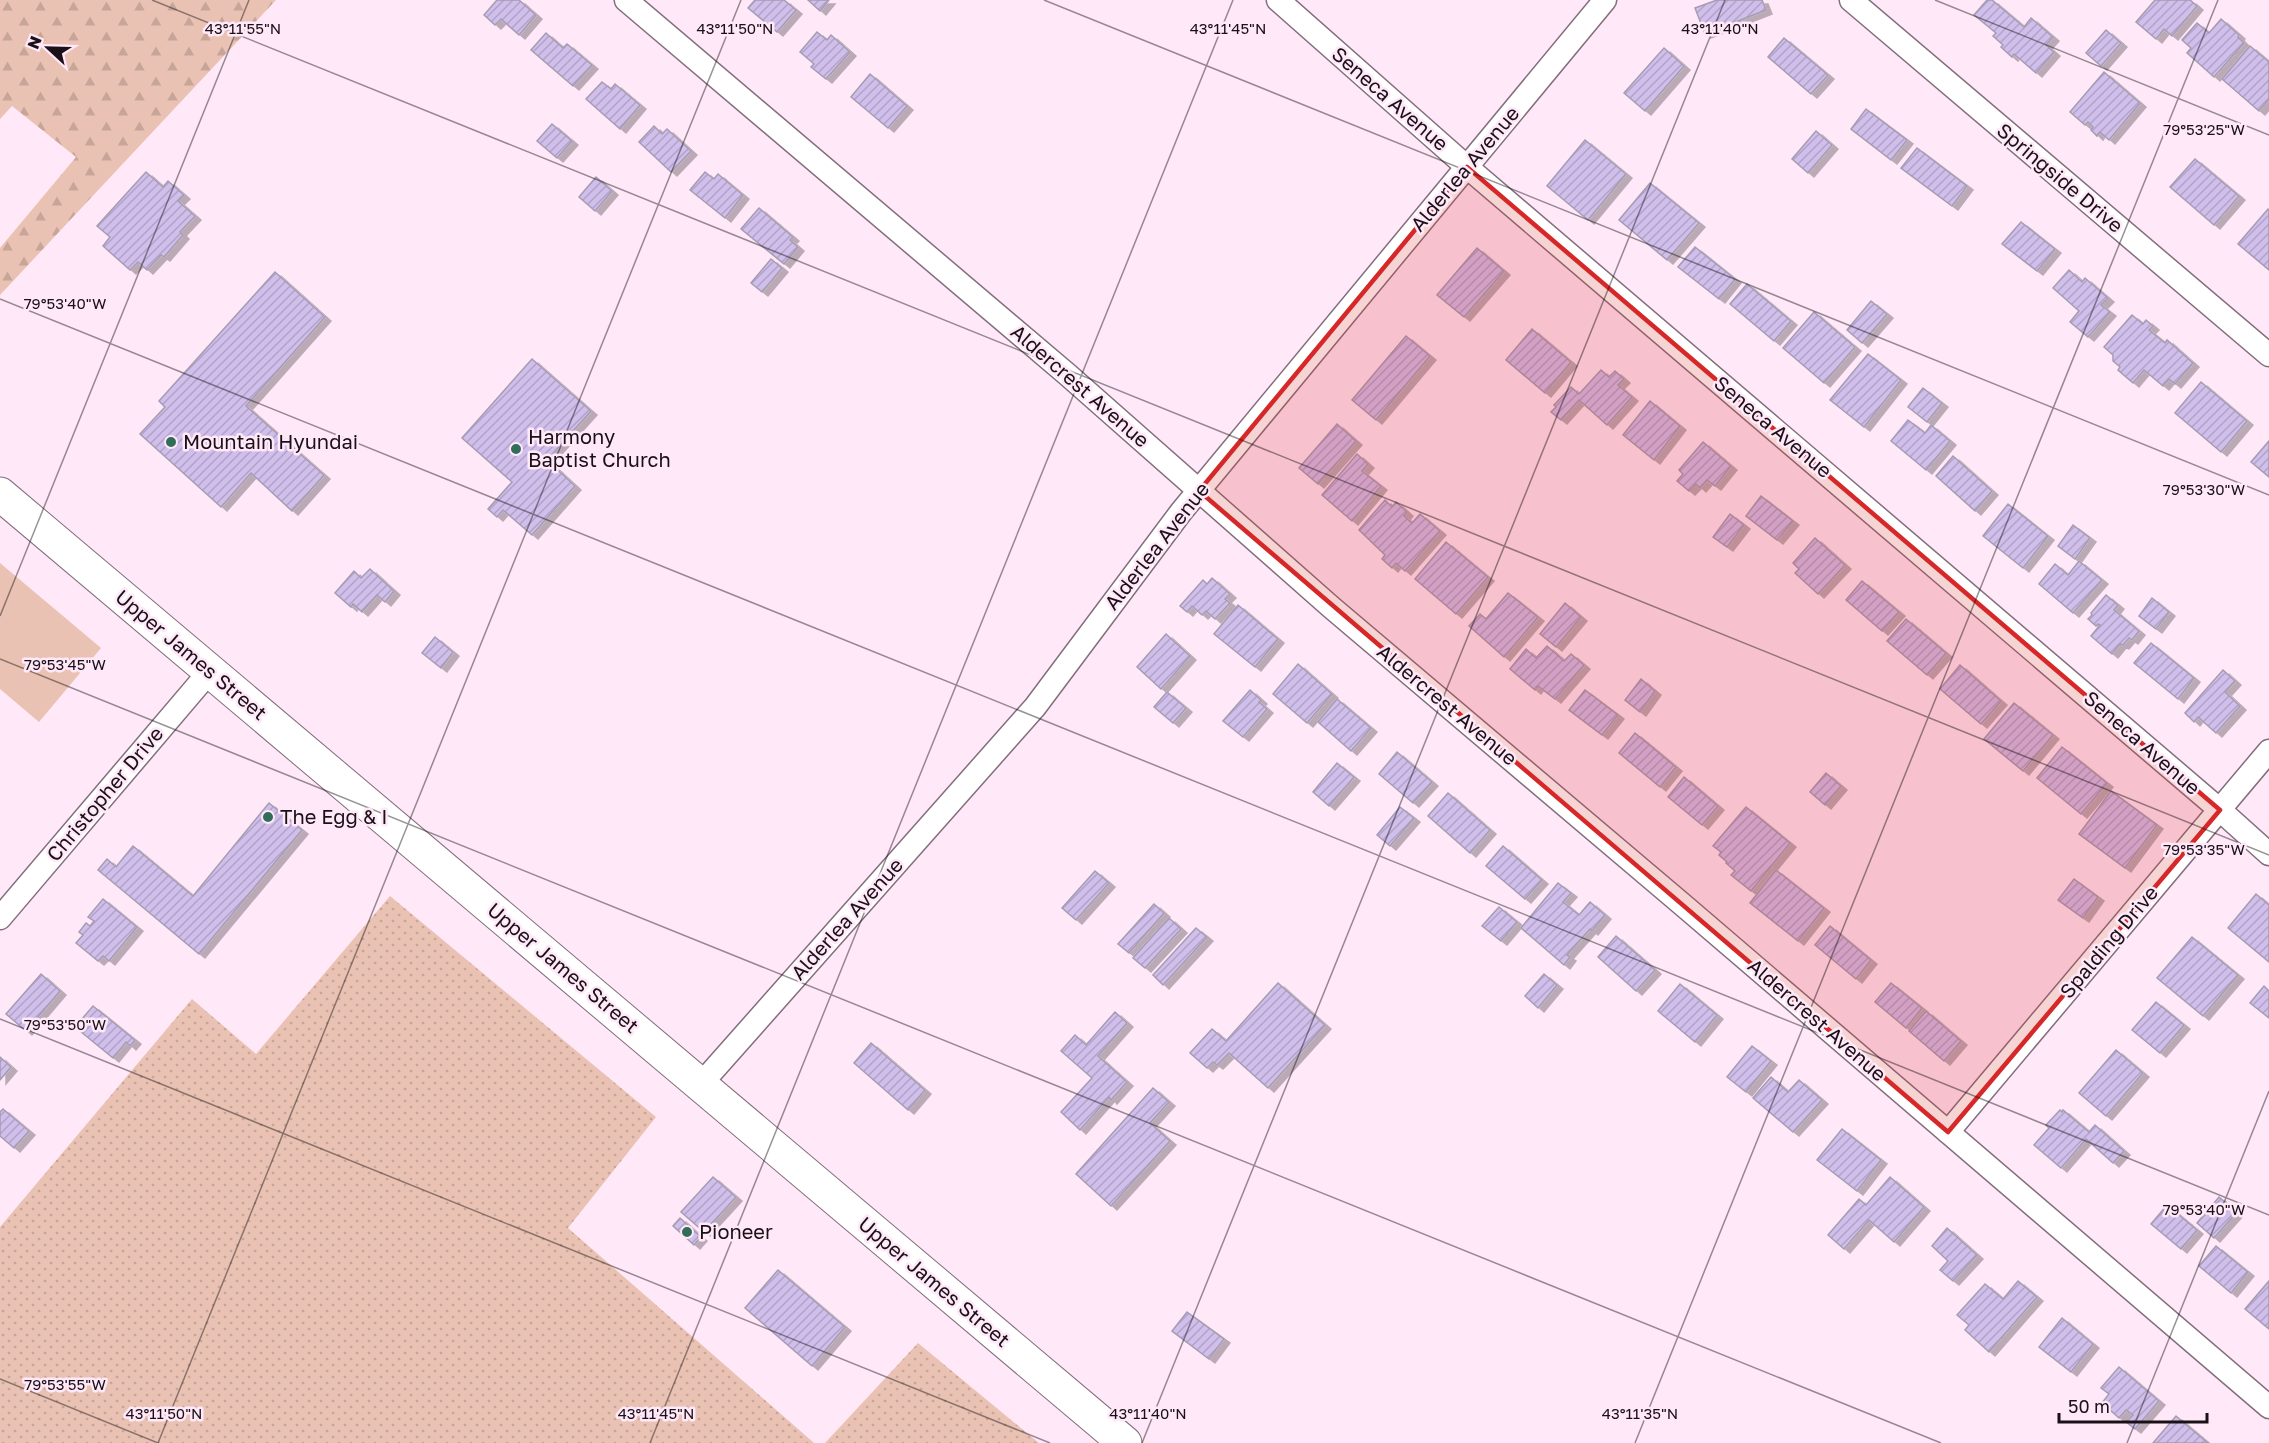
<svg xmlns="http://www.w3.org/2000/svg" width="2269" height="1443" viewBox="0 0 2269 1443" font-family="'Golos Text',sans-serif">
<style>
.grass{fill:url(#grass-dots)}
.forest{fill:url(#forest-firs)}
.pitch{fill:#e9c2b3}
.building{fill:url(#building-hatch);stroke:#a59cb2;stroke-width:1.5;filter:url(#shadow)}
.lines{fill:none;stroke-linecap:round;stroke-linejoin:round}
.street-casing{stroke:#826e7d;stroke-width:25}
.primary-casing{stroke:#826e7d;stroke-width:35}
.street{stroke:#fff;stroke-width:22}
.primary{stroke:#fff;stroke-width:33}
.marked{fill:#d62828;fill-opacity:0.2;stroke:#d62828;stroke-width:4.5;stroke-linejoin:round}
.ticks{fill:none;stroke:#191117;stroke-width:1.5;stroke-opacity:0.45}
.poi-dot{fill:#316d59;stroke:#ffe8f8;stroke-width:2}
.labels{text-anchor:middle;stroke-width:5;stroke-linejoin:round;paint-order:stroke}
.street-label{font-size:20px;fill:#191117;stroke:#ffe8f8}
.poi-label{font-size:20px;fill:#191117;stroke:#ffe8f8;text-anchor:start}
.ticks-label{font-size:15px;text-anchor:middle;fill:#191117;stroke:#ffe8f8;stroke-width:5;stroke-linejoin:round;paint-order:stroke}
</style>
<defs>
<pattern id="grass-dots" width="8" height="8" patternUnits="userSpaceOnUse" patternTransform="scale(1.5)"><rect width="8" height="8" fill="#e9c2b3"/><path d="M2 2h.1M6 6h.1" fill="none" stroke="#c7a699" stroke-width="1.8" stroke-linecap="round"/></pattern>
<pattern id="forest-firs" width="22" height="20" patternUnits="userSpaceOnUse" patternTransform="scale(1.5)"><rect width="22" height="20" fill="#e9c2b3"/><path d="M5 1l3.5 6h-7zM16 11l3.5 6h-7z" fill="#c7a699"/></pattern>
<pattern id="building-hatch" width="6" height="6" patternUnits="userSpaceOnUse" patternTransform="scale(1.5)"><rect width="6" height="6" fill="#d0beeb"/><path d="M-1 1l2-2M0 6l6-6M5 7l2-2" fill="none" stroke="#b2a2c9"/></pattern>
<filter id="shadow"><feDropShadow dx="6" dy="4" stdDeviation="0" flood-color="#0004"/></filter>
</defs>
<rect width="100%" height="100%" fill="#ffe8f8"/>
<g class="grass">
<polygon points="390,896 656,1117 568,1228 814,1443 0,1443 0,1227 192,999 256,1054"/>
<polygon points="918,1343 1039,1443 825,1443"/>
</g>
<polygon class="forest" points="0,0 276,0 0,295 0,248 76,157 12,106 0,119"/>
<polygon class="pitch" points="0,563 101,648 39,722 0,689"/>
<g class="building">
<polygon points="497,0 519,0 536,15 519,35 501,19 495,25 484,15"/>
<polygon points="755,0 784,0 796,10 777,32 748,8"/>
<polygon points="808,0 829,0 820,11"/>
<polygon points="1717,0 1762,0 1766,10 1705,34 1695,8"/>
<polygon points="1987,0 1992,0 2024,27 2031,18 2053,37 2046,45 2054,52 2036,73 2014,54 2012,57 2001,47 2003,45 1993,36 1996,33 1974,15"/>
<polygon points="2155,0 2190,0 2197,6 2172,36 2164,29 2156,39 2136,22"/>
<polygon points="2221,19 2239,35 2238,37 2244,43 2214,77 2187,53 2191,48 2182,40 2197,23 2209,33"/>
<polygon points="2106,30 2121,43 2101,66 2086,53"/>
<polygon points="817,32 827,40 831,35 850,52 826,79 811,67 814,64 800,52"/>
<polygon points="546,33 563,48 567,44 592,65 573,86 531,50"/>
<polygon points="1784,38 1828,75 1811,94 1768,57"/>
<polygon points="2250,46 2269,62 2269,99 2259,111 2222,79"/>
<polygon points="1664,48 1684,66 1645,111 1624,93"/>
<polygon points="2104,72 2140,103 2109,140 2100,132 2097,136 2091,130 2093,127 2088,122 2085,125 2070,112"/>
<polygon points="870,74 907,106 888,128 851,97"/>
<polygon points="602,82 611,89 615,84 640,105 620,129 586,99"/>
<polygon points="1866,109 1907,140 1891,160 1851,129"/>
<polygon points="552,124 572,141 557,158 537,141"/>
<polygon points="654,126 662,134 667,129 691,151 671,172 639,142"/>
<polygon points="1816,131 1832,145 1808,173 1792,159"/>
<polygon points="1585,140 1626,174 1588,220 1547,186"/>
<polygon points="1917,148 1967,186 1952,206 1901,168"/>
<polygon points="2195,159 2239,196 2214,225 2170,187"/>
<polygon points="146,172 163,187 168,181 184,195 178,201 195,216 180,232 183,235 164,257 161,255 147,270 138,262 130,270 103,246 110,237 97,226"/>
<polygon points="705,172 714,179 718,174 743,195 725,218 690,190"/>
<polygon points="596,177 612,191 595,211 579,197"/>
<polygon points="1650,183 1699,223 1667,260 1619,220"/>
<polygon points="759,208 793,237 790,240 798,247 784,264 741,229"/>
<polygon points="2268,209 2269,210 2269,270 2238,244"/>
<polygon points="2021,222 2055,249 2037,271 2002,244"/>
<polygon points="1695,247 1735,279 1719,299 1678,267"/>
<polygon points="1477,248 1504,271 1464,317 1437,295"/>
<polygon points="771,259 782,268 762,292 751,283"/>
<polygon points="2069,270 2082,282 2085,278 2108,298 2101,305 2110,312 2088,337 2070,322 2079,311 2053,288"/>
<polygon points="275,272 325,317 246,406 324,475 292,511 251,473 221,507 140,434 165,407 159,401"/>
<polygon points="1747,284 1791,321 1774,341 1730,304"/>
<polygon points="1871,301 1887,314 1862,343 1847,330"/>
<polygon points="1814,312 1855,347 1824,383 1783,348"/>
<polygon points="2132,315 2143,324 2146,320 2153,326 2149,330 2165,343 2167,340 2193,363 2175,384 2169,379 2163,386 2144,370 2133,383 2118,370 2120,367 2113,361 2113,355 2104,347"/>
<polygon points="1532,329 1571,362 1545,393 1506,360"/>
<polygon points="1406,336 1430,356 1376,420 1352,400"/>
<polygon points="1868,354 1901,380 1864,427 1830,400"/>
<polygon points="532,359 591,411 547,460 575,486 532,535 503,510 497,517 488,509 512,482 462,438"/>
<polygon points="1601,370 1609,377 1615,371 1624,379 1618,385 1632,397 1607,425 1579,400 1561,420 1551,412 1556,407 1554,405 1571,387 1579,394"/>
<polygon points="2201,382 2247,421 2221,452 2175,413"/>
<polygon points="1923,388 1942,403 1927,422 1908,407"/>
<polygon points="1650,401 1680,426 1654,460 1623,435"/>
<polygon points="1908,420 1925,433 1931,425 1950,441 1926,470 1891,441"/>
<polygon points="1337,424 1356,441 1318,484 1299,468"/>
<polygon points="2269,441 2269,477 2251,462"/>
<polygon points="1703,442 1731,466 1715,486 1707,480 1700,488 1696,484 1689,491 1677,481 1683,474 1679,470"/>
<polygon points="1357,454 1368,464 1362,471 1381,486 1352,521 1322,495"/>
<polygon points="1953,456 1992,491 1975,511 1936,476"/>
<polygon points="1761,496 1793,521 1777,540 1746,516"/>
<polygon points="1385,500 1392,507 1396,502 1407,512 1404,516 1412,523 1420,514 1440,531 1405,571 1396,563 1392,568 1382,559 1385,555 1359,530"/>
<polygon points="2008,504 2048,536 2023,568 1983,536"/>
<polygon points="1730,514 1744,525 1727,547 1713,537"/>
<polygon points="2073,525 2090,538 2075,559 2058,546"/>
<polygon points="1815,538 1845,565 1818,594 1795,573 1799,569 1793,563"/>
<polygon points="1446,542 1488,577 1456,614 1415,579"/>
<polygon points="2079,561 2102,580 2073,613 2039,584 2055,564 2068,575"/>
<polygon points="370,569 394,591 385,602 377,595 362,612 353,604 351,607 335,593 354,571 361,578"/>
<polygon points="1212,578 1230,594 1225,599 1230,603 1215,619 1206,611 1202,615 1192,606 1187,612 1180,606 1203,580 1207,584"/>
<polygon points="1862,581 1899,612 1882,631 1846,600"/>
<polygon points="1508,593 1538,617 1504,657 1469,626 1480,614 1486,619"/>
<polygon points="2106,595 2118,605 2114,610 2139,631 2132,640 2129,638 2123,645 2120,644 2112,654 2091,636 2100,625 2098,624 2096,626 2088,619 2092,615 2091,613"/>
<polygon points="2152,598 2169,612 2156,629 2139,616"/>
<polygon points="1565,603 1581,617 1556,647 1540,634"/>
<polygon points="1238,605 1278,639 1255,667 1214,634"/>
<polygon points="1906,619 1946,653 1927,675 1887,641"/>
<polygon points="1166,634 1190,656 1161,689 1137,667"/>
<polygon points="435,637 453,652 441,668 422,653"/>
<polygon points="2151,643 2194,678 2178,699 2134,663"/>
<polygon points="1547,646 1564,661 1571,654 1584,665 1555,699 1538,686 1535,690 1510,669 1526,649 1536,658"/>
<polygon points="1298,664 1332,694 1307,723 1273,694"/>
<polygon points="1960,665 2001,701 1981,724 1940,689"/>
<polygon points="2223,670 2235,681 2225,692 2240,706 2216,733 2198,717 2194,722 2185,713"/>
<polygon points="1641,679 1655,691 1640,712 1625,700"/>
<polygon points="1250,690 1261,700 1259,702 1267,709 1243,737 1223,721"/>
<polygon points="1585,690 1618,715 1602,735 1569,710"/>
<polygon points="1167,692 1186,708 1173,723 1154,707"/>
<polygon points="1337,699 1371,728 1351,751 1318,722"/>
<polygon points="2014,703 2053,735 2023,771 1984,739"/>
<polygon points="1635,733 1676,767 1660,787 1619,753"/>
<polygon points="2062,747 2107,783 2081,814 2037,778"/>
<polygon points="1397,752 1432,782 1413,803 1379,774"/>
<polygon points="1337,763 1354,777 1329,806 1313,792"/>
<polygon points="1826,773 1841,786 1825,805 1810,792"/>
<polygon points="1684,777 1718,806 1702,825 1668,797"/>
<polygon points="2111,791 2157,825 2125,868 2079,834"/>
<polygon points="1448,793 1490,830 1470,853 1428,816"/>
<polygon points="269,803 302,830 199,954 98,870 107,859 116,867 133,846 193,896"/>
<polygon points="1400,807 1414,818 1390,846 1377,835"/>
<polygon points="1746,807 1790,843 1751,891 1731,875 1735,871 1726,863 1727,862 1719,855 1721,852 1713,846"/>
<polygon points="1503,846 1542,880 1525,899 1486,866"/>
<polygon points="1776,870 1824,908 1798,941 1750,903"/>
<polygon points="1095,871 1109,883 1076,920 1062,908"/>
<polygon points="2074,879 2098,897 2083,918 2058,900"/>
<polygon points="1558,883 1571,893 1563,902 1579,915 1590,902 1605,915 1592,931 1590,929 1567,955 1570,957 1564,965 1521,928"/>
<polygon points="2256,894 2269,905 2269,962 2228,928"/>
<polygon points="103,899 137,927 109,961 103,956 98,961 76,943 83,935 79,932 86,923 90,926 94,921 88,917"/>
<polygon points="1154,904 1164,913 1129,953 1118,944"/>
<polygon points="1499,907 1517,922 1501,941 1482,926"/>
<polygon points="1169,918 1181,929 1145,968 1133,958"/>
<polygon points="1830,926 1871,960 1856,979 1815,945"/>
<polygon points="1196,928 1207,937 1163,985 1153,975"/>
<polygon points="1616,936 1655,970 1636,991 1598,957"/>
<polygon points="2192,937 2238,975 2203,1016 2157,978"/>
<polygon points="41,974 60,991 26,1031 6,1014"/>
<polygon points="1544,974 1557,985 1538,1008 1525,996"/>
<polygon points="1278,983 1325,1025 1268,1088 1229,1053 1217,1065 1213,1062 1207,1068 1190,1053 1212,1029 1226,1041"/>
<polygon points="1891,983 1922,1008 1906,1028 1875,1002"/>
<polygon points="1680,984 1717,1015 1695,1042 1658,1011"/>
<polygon points="2264,986 2269,991 2269,1018 2250,1003"/>
<polygon points="2156,1002 2184,1025 2160,1053 2132,1030"/>
<polygon points="93,1006 135,1040 130,1046 126,1042 113,1058 75,1027"/>
<polygon points="1926,1011 1961,1041 1944,1061 1909,1031"/>
<polygon points="1115,1012 1127,1023 1098,1056 1127,1082 1111,1100 1109,1097 1080,1130 1061,1112 1092,1078 1061,1051 1075,1035 1086,1045"/>
<polygon points="871,1043 925,1090 908,1110 854,1063"/>
<polygon points="1752,1046 1771,1061 1746,1092 1727,1077"/>
<polygon points="2116,1050 2143,1073 2106,1116 2079,1093"/>
<polygon points="0,1057 11,1067 0,1080"/>
<polygon points="1771,1077 1788,1092 1799,1080 1822,1100 1793,1132 1753,1098"/>
<polygon points="1153,1088 1169,1102 1150,1123 1170,1141 1111,1206 1076,1174"/>
<polygon points="3,1109 29,1131 14,1148 0,1136 0,1112"/>
<polygon points="2060,1110 2062,1112 2063,1110 2089,1132 2095,1125 2124,1151 2113,1163 2086,1139 2061,1168 2034,1145 2049,1128 2046,1125"/>
<polygon points="1842,1129 1881,1160 1857,1191 1817,1160"/>
<polygon points="713,1177 736,1197 704,1232 681,1212"/>
<polygon points="1890,1177 1924,1207 1894,1242 1869,1220 1844,1249 1828,1235 1859,1199 1866,1205"/>
<polygon points="2219,1197 2237,1212 2214,1238 2197,1223"/>
<polygon points="2167,1205 2197,1230 2181,1249 2151,1224"/>
<polygon points="680,1218 701,1237 694,1245 673,1226"/>
<polygon points="1947,1228 1977,1255 1953,1281 1940,1270 1948,1261 1932,1246"/>
<polygon points="2216,1246 2248,1272 2231,1293 2199,1266"/>
<polygon points="778,1270 845,1327 812,1366 745,1308"/>
<polygon points="2018,1281 2037,1297 1989,1352 1965,1330 1969,1325 1957,1315 1985,1284 2003,1299"/>
<polygon points="2269,1281 2269,1329 2245,1309"/>
<polygon points="1187,1312 1224,1339 1209,1359 1172,1331"/>
<polygon points="2062,1318 2093,1344 2071,1372 2039,1347"/>
<polygon points="2119,1367 2159,1401 2135,1429 2126,1422 2133,1415 2126,1410 2119,1418 2102,1403 2109,1394 2101,1388"/>
<polygon points="2176,1416 2208,1443 2153,1443"/>
</g>
<g class="lines">
<defs>
<g id="street">
<polyline points="626,0 1068,375 1331,607 1683,905 2269,1407"/>
<polyline points="1278,0 1467,167 2220,810 2269,854"/>
<polyline points="1851,0 2269,355"/>
<polyline points="0,918 210,671"/>
<polyline points="701,1084 1035,707 1181,512 1605,0"/>
<polyline points="1948,1132 2269,751"/>
</g>
<polyline id="primary" points="0,494 1125,1443"/>
</defs>
<use href="#street" class="street-casing"/>
<use href="#primary" class="primary-casing"/>
<use href="#street" class="street"/>
<use href="#primary" class="primary"/>
</g>
<path class="marked" d="M 1467,167 L 2220,810 L 1948,1132 L 1199,491 Z"/>
<path class="ticks" d="M 152,0 L 2269,855M 1044,0 L 2269,495M 1935,0 L 2269,135M 0,299 L 2269,1215M 0,616 L 249,0M 0,659 L 1941,1443M 0,1019 L 1050,1443M 0,1379 L 158,1443M 158,1443 L 741,0M 650,1443 L 1233,0M 1142,1443 L 1725,0M 1635,1443 L 2218,0M 2127,1443 L 2269,1091"/>
<g class="poi-dot">
<circle cx="171" cy="442" r="6"/>
<circle cx="516" cy="449" r="6"/>
<circle cx="268" cy="817" r="6"/>
<circle cx="687" cy="1232" r="6"/>
</g>
<g class="labels">
<g class="street-label">
<text transform="translate(1390 99) rotate(41)" y="7">Seneca Avenue</text>
<text transform="translate(1465 169) rotate(-50)" y="7">Alderlea Avenue</text>
<text transform="translate(2060 178) rotate(40)" y="7">Springside Drive</text>
<text transform="translate(1080 386) rotate(41)" y="7">Aldercrest Avenue</text>
<text transform="translate(1773 427) rotate(40)" y="7">Seneca Avenue</text>
<text transform="translate(1157 546) rotate(-52)" y="7">Alderlea Avenue</text>
<text transform="translate(191 655) rotate(40)" y="7">Upper James Street</text>
<text transform="translate(1447 705) rotate(40)" y="7">Aldercrest Avenue</text>
<text transform="translate(2142 743) rotate(41)" y="7">Seneca Avenue</text>
<text transform="translate(105 794) rotate(-50)" y="7">Christopher Drive</text>
<text transform="translate(847 919) rotate(-48)" y="7">Alderlea Avenue</text>
<text transform="translate(2109 942) rotate(-50)" y="7">Spalding Drive</text>
<text transform="translate(563 968) rotate(40)" y="7">Upper James Street</text>
<text transform="translate(1817 1020) rotate(41)" y="7">Aldercrest Avenue</text>
<text transform="translate(934 1282) rotate(40)" y="7">Upper James Street</text>
</g>
<g class="poi-label">
<text x="528" y="444">Harmony<tspan x="528" dy="23">Baptist Church</tspan></text>
<text x="183" y="449">Mountain Hyundai</text>
<text x="280" y="824">The Egg &amp; I</text>
<text x="699" y="1239">Pioneer</text>
</g>
</g>
<g class="ticks-label">
<text x="735" y="34">43°11'50"N</text>
<text x="1720" y="34">43°11'40"N</text>
<text x="243" y="34">43°11'55"N</text>
<text x="1228" y="34">43°11'45"N</text>
<text x="2204" y="135">79°53'25"W</text>
<text x="65" y="309">79°53'40"W</text>
<text x="2204" y="495">79°53'30"W</text>
<text x="65" y="670">79°53'45"W</text>
<text x="2204" y="855">79°53'35"W</text>
<text x="65" y="1030">79°53'50"W</text>
<text x="2204" y="1215">79°53'40"W</text>
<text x="65" y="1390">79°53'55"W</text>
<text x="164" y="1419">43°11'50"N</text>
<text x="656" y="1419">43°11'45"N</text>
<text x="1148" y="1419">43°11'40"N</text>
<text x="1640" y="1419">43°11'35"N</text>
</g>
<g transform="translate(48 48) rotate(292)" stroke="#ffe8f8" stroke-width="4.5" paint-order="stroke">
<path d="M0-4.5L10 22L0 15L-10 22Z" fill="#191117"/>
<text y="-9" font-size="16" font-weight="bold" text-anchor="middle" fill="#191117">N</text>
</g>
<path d="M2059 1413v9h148v-9" fill="none" stroke="#191117" stroke-width="3"/>
<text x="2068" y="1413" font-size="18" fill="#191117" stroke="#ffe8f8" stroke-width="4.5" paint-order="stroke">50 m</text>
</svg>
